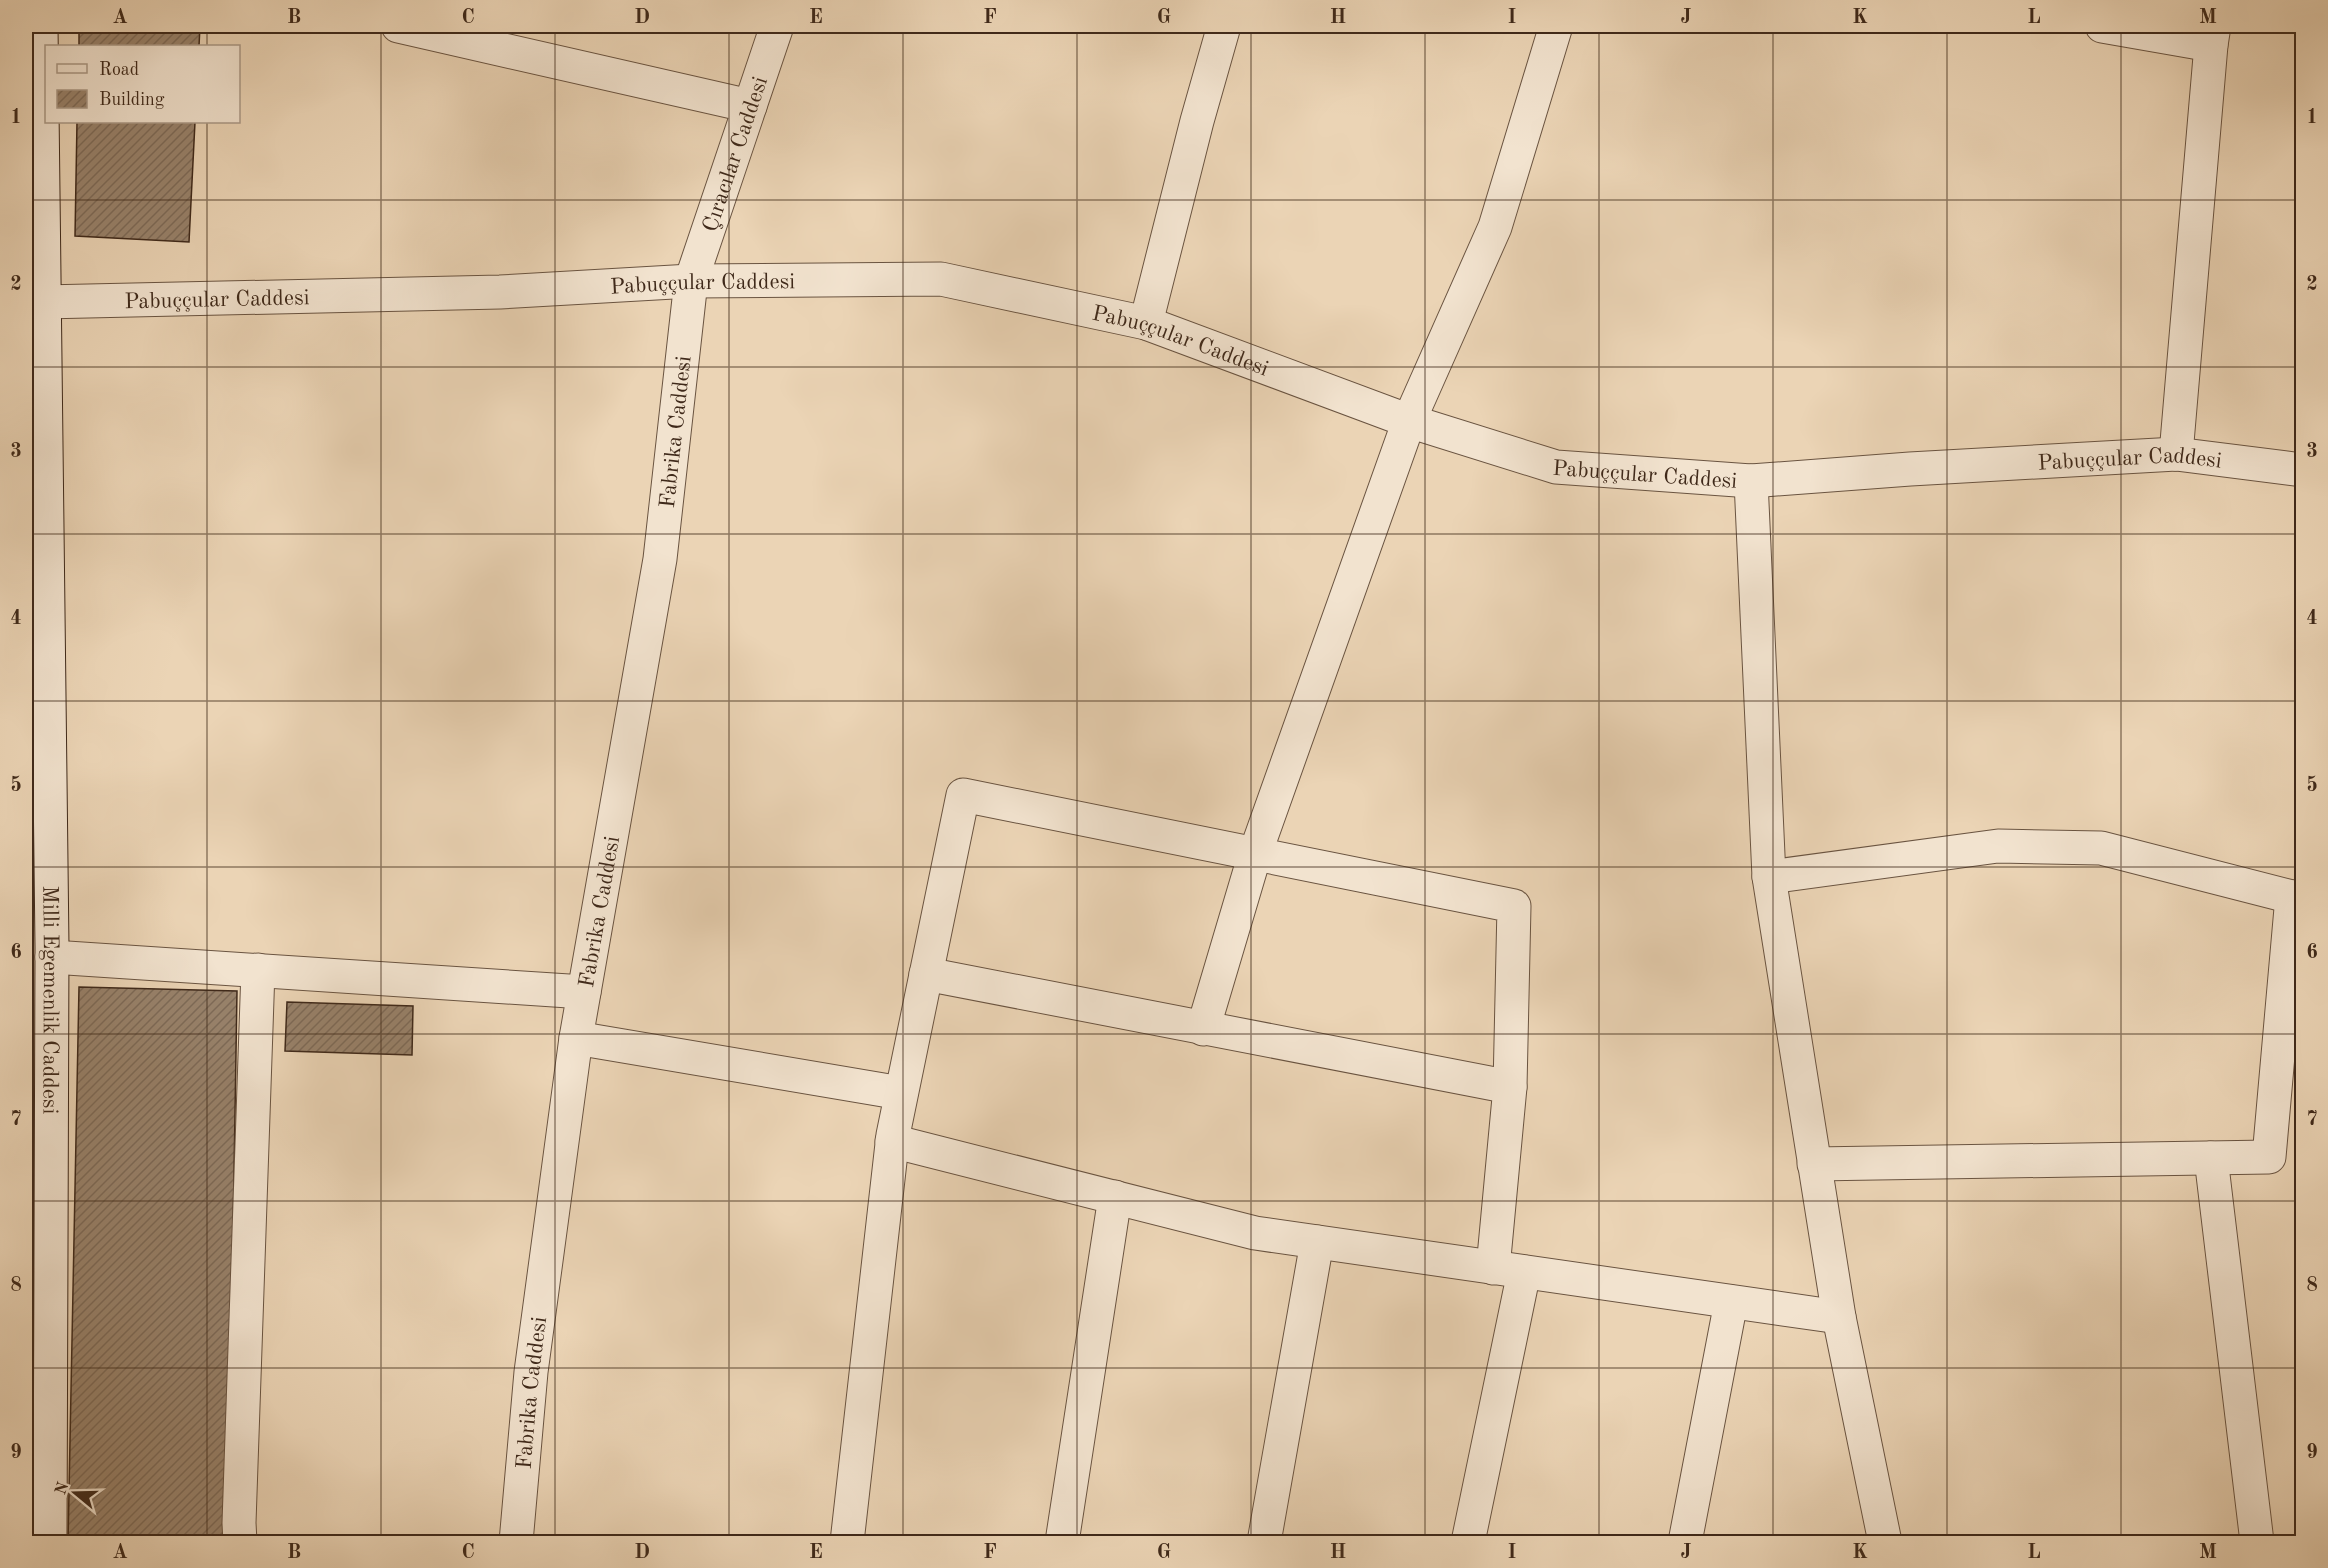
<svg xmlns="http://www.w3.org/2000/svg" width="2328" height="1568" viewBox="0 0 2328 1568" font-family="'Old Standard TT',serif">
<style>
.building{fill:url(#building-hatch);stroke:#3f291a;stroke-width:1.5}
.lines{fill:none;stroke-linecap:round;stroke-linejoin:round}
.street-casing{stroke:#6a5441;stroke-width:35}
.secondary-casing{stroke:#3f291a;stroke-width:35}
.street{stroke:#f2e3cf;stroke-width:33}
.secondary{stroke:#f2e3cf;stroke-width:33}
.grid{fill:none;stroke:#3f291a;stroke-width:1.5;stroke-opacity:0.55}
.labels{text-anchor:middle;stroke-width:5;stroke-linejoin:round;paint-order:stroke}
.street-label{font-size:22px;fill:#3f291a;stroke:#f2e3cf}
.neatline{fill:none;stroke:#3f291a;stroke-width:2}
.grid-label{font-size:20px;text-anchor:middle;font-weight:bold;fill:#3f291a}
</style>
<defs>
<pattern id="building-hatch" width="6" height="6" patternUnits="userSpaceOnUse" patternTransform="scale(1.5)"><rect width="6" height="6" fill="#98826b"/><path d="M-1 1l2-2M0 6l6-6M5 7l2-2" fill="none" stroke="#7d6a57"/></pattern>
</defs>
<rect width="100%" height="100%" fill="#ebd4b5"/>
<filter id="stains"><feTurbulence type="fractalNoise" baseFrequency=".00333" numOctaves="4"/><feColorMatrix values="0 0 0 0 .2 0 0 0 0 .09 0 0 0 0 .02 0 0 0 .5 -.17"/></filter>
<radialGradient id="worn" r=".72"><stop offset=".6" stop-color="#630" stop-opacity="0"/><stop offset="1" stop-color="#630" stop-opacity=".3"/></radialGradient>
<g class="building">
<polygon points="79,26 200,26 199,46 79,46"/>
<polygon points="77,122 195,122 189,242 75,236"/>
<polygon points="79,987 237,991 228,1542 68,1542"/>
<polygon points="287,1002 413,1006 412,1055 285,1051"/>
</g>
<g class="lines">
<defs>
<g id="street">
<polyline points="398,26 750,106"/>
<polyline points="2102,26 2211,45"/>
<path id="s1" d="M 43,302 L 500,292 L 691,281 L 941,279 L 1146,323 L 1409,421 L 1556,467 L 1751,481 L 1910,469 L 2176,454 L 2302,470"/>
<polyline points="1146,323 1197,121 1224,26"/>
<polyline points="2176,454 2211,45 2214,26"/>
<polyline points="1751,481 1769,877 1839,1317 1885,1542"/>
<polyline points="1769,877 1998,846 2101,848 2292,897 2302,902"/>
<polyline points="52,957 584,992"/>
<polyline points="926,974 1510,1087"/>
<polyline points="1203,1029 1255,854 1409,421 1495,227 1556,26"/>
<polyline points="576,1038 901,1093"/>
<polyline points="892,1141 1255,1233 1839,1317"/>
<polyline points="2211,1158 2257,1542"/>
<polyline points="1814,1164 2269,1157 2292,897"/>
<polyline points="240,1542 239,1523 258,970"/>
<path id="s2" d="M 516,1542 L 531,1372 L 576,1038 L 660,559 L 691,281 L 777,26"/>
<polyline points="847,1542 893,1135 963,795 1514,906 1510,1087 1493,1268"/>
<polyline points="1062,1542 1115,1197"/>
<polyline points="1264,1542 1317,1242"/>
<polyline points="1468,1542 1524,1272"/>
<polyline points="1685,1542 1731,1302"/>
</g>
<g id="secondary">
<path id="s3" d="M 41,26 L 52,947 L 50,1542"/>
</g>
</defs>
<use href="#street" class="street-casing"/>
<use href="#secondary" class="secondary-casing"/>
<use href="#street" class="street"/>
<use href="#secondary" class="secondary"/>
</g>
<path class="grid" d="M 207,26 L 207,46M 381,26 L 381,1542M 555,26 L 555,1542M 729,26 L 729,1542M 903,26 L 903,1542M 1077,26 L 1077,1542M 1251,26 L 1251,1542M 1425,26 L 1425,1542M 1599,26 L 1599,1542M 1773,26 L 1773,1542M 1947,26 L 1947,1542M 2121,26 L 2121,1542M 207,122 L 207,1542M 26,200 L 2302,200M 26,367 L 2302,367M 26,534 L 2302,534M 26,701 L 2302,701M 26,867 L 2302,867M 26,1034 L 2302,1034M 26,1201 L 2302,1201M 26,1368 L 2302,1368"/>
<g class="labels">
<g class="street-label">
<text dy="8" stroke="none"><textPath href="#s2" startOffset="1408">Çıracılar Caddesi</textPath></text>
<text dy="8" stroke="none"><textPath href="#s1" startOffset="660">Pabuççular Caddesi</textPath></text>
<text dy="8" stroke="none"><textPath href="#s1" startOffset="174">Pabuççular Caddesi</textPath></text>
<text dy="8" stroke="none"><textPath href="#s1" startOffset="1146">Pabuççular Caddesi</textPath></text>
<text dy="8" stroke="none"><textPath href="#s2" startOffset="1122">Fabrika Caddesi</textPath></text>
<text dy="8" stroke="none"><textPath href="#s1" startOffset="2118">Pabuççular Caddesi</textPath></text>
<text dy="8" stroke="none"><textPath href="#s1" startOffset="1632">Pabuççular Caddesi</textPath></text>
<text dy="8" stroke="none"><textPath href="#s2" startOffset="636">Fabrika Caddesi</textPath></text>
<text dy="8" stroke="none"><textPath href="#s3" startOffset="974">Milli Egemenlik Caddesi</textPath></text>
<text dy="8" stroke="none"><textPath href="#s2" startOffset="150">Fabrika Caddesi</textPath></text>
</g>
</g>
<rect width="2328" height="1568" fill="none" stroke="#ebd4b5" stroke-width="66"/>
<rect x="45" y="45" width="195" height="78" fill="#f2e3cf" stroke="#aa9987" stroke-width="1.5"/>
<rect x="57" y="64" width="30" height="9" fill="#f2e3cf" stroke="#aa9987" stroke-width="1.5"/>
<text x="99" y="75" font-size="18" fill="#3f291a">Road</text>
<rect x="57" y="90" width="30" height="18" fill="url(#building-hatch)" stroke="#aa9987" stroke-width="1.5"/>
<text x="99" y="105" font-size="18" fill="#3f291a">Building</text>
<g transform="translate(75 1493) rotate(289)" stroke="#f2e3cf" stroke-width="4.5" paint-order="stroke">
<path d="M0-4.5L10 22L0 15L-10 22Z" fill="#3f291a"/>
<text y="-9" font-size="16" font-weight="bold" text-anchor="middle" fill="#3f291a">N</text>
</g>
<rect x="33" y="33" width="2262" height="1502" class="neatline"/>
<g class="grid-label">
<text x="120" y="23">A</text>
<text x="294" y="23">B</text>
<text x="468" y="23">C</text>
<text x="642" y="23">D</text>
<text x="816" y="23">E</text>
<text x="990" y="23">F</text>
<text x="1164" y="23">G</text>
<text x="1338" y="23">H</text>
<text x="1512" y="23">I</text>
<text x="1686" y="23">J</text>
<text x="1860" y="23">K</text>
<text x="2034" y="23">L</text>
<text x="2208" y="23">M</text>
<text x="16" y="123">1</text>
<text x="2312" y="123">1</text>
<text x="16" y="290">2</text>
<text x="2312" y="290">2</text>
<text x="16" y="457">3</text>
<text x="2312" y="457">3</text>
<text x="16" y="624">4</text>
<text x="2312" y="624">4</text>
<text x="16" y="791">5</text>
<text x="2312" y="791">5</text>
<text x="16" y="958">6</text>
<text x="2312" y="958">6</text>
<text x="16" y="1125">7</text>
<text x="2312" y="1125">7</text>
<text x="16" y="1291">8</text>
<text x="2312" y="1291">8</text>
<text x="16" y="1458">9</text>
<text x="2312" y="1458">9</text>
<text x="120" y="1558">A</text>
<text x="294" y="1558">B</text>
<text x="468" y="1558">C</text>
<text x="642" y="1558">D</text>
<text x="816" y="1558">E</text>
<text x="990" y="1558">F</text>
<text x="1164" y="1558">G</text>
<text x="1338" y="1558">H</text>
<text x="1512" y="1558">I</text>
<text x="1686" y="1558">J</text>
<text x="1860" y="1558">K</text>
<text x="2034" y="1558">L</text>
<text x="2208" y="1558">M</text>
</g>
<rect width="100%" height="100%" filter="url(#stains)"/>
<rect width="100%" height="100%" fill="url(#worn)"/>
</svg>
